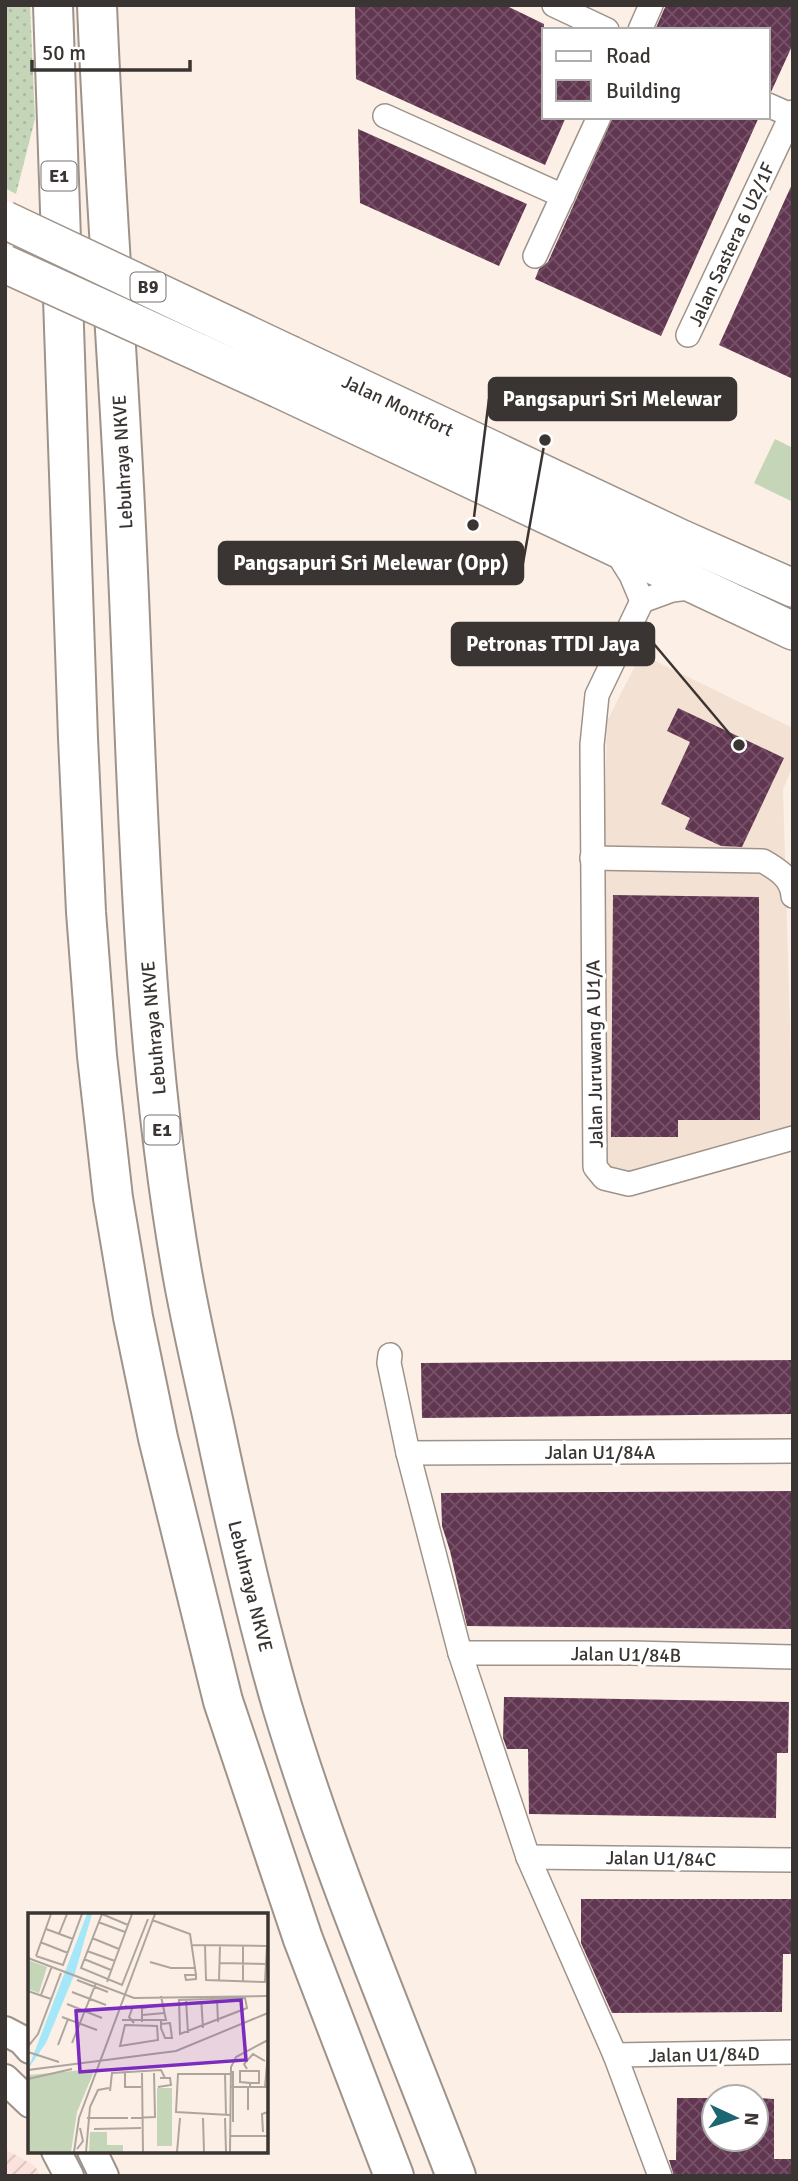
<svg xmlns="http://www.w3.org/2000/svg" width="798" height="2181" viewBox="0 0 798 2181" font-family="Signika,sans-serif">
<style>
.built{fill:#f3e1d3}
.industrial{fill:url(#industrial-furrows)}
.grass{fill:url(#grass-dots)}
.pitch{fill:#c5d6b8}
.building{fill:url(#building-cross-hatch)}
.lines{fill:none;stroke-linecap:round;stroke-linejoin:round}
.minor-casing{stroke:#9e938a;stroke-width:26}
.tertiary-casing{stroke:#9e938a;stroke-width:32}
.primary-casing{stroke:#9e938a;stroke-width:40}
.motorway-casing{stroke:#9e938a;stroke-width:42}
.minor{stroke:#fff;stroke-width:23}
.tertiary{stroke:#fff;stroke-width:28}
.primary{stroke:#fff;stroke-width:37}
.motorway{stroke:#fff;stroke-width:38}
.primary-bridge-casing{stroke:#9e938a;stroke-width:40;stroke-linecap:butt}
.primary-bridge{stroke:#fff;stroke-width:37}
.labels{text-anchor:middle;stroke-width:7;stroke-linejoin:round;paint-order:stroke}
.shield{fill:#fff;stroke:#757270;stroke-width:2}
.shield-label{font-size:18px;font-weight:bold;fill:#3a3532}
.street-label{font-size:19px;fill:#3a3532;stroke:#fff}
.inset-road{fill:none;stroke:#aea59e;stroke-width:2}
.view{fill:#7b2cbf;fill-opacity:0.15;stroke:#7b2cbf;stroke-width:3.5}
.inset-edge{fill:none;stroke:#3a3532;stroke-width:3.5}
.leader{fill:none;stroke:#3a3532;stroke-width:2.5}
.callout-dot{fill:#3a3532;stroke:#fff;stroke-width:2.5}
.callout{fill:#3a3532;stroke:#3a3532;stroke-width:2.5}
.callout-label{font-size:21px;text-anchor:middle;font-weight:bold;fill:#fff}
</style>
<defs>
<pattern id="industrial-furrows" width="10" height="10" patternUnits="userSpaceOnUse" patternTransform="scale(1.75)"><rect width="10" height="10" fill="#fce2dc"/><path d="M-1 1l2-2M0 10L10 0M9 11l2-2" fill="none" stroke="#d9c2bd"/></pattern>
<pattern id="grass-dots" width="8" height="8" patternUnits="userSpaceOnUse" patternTransform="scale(1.75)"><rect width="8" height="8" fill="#c5d6b8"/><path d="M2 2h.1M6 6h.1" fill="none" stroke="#aab89f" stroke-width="1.8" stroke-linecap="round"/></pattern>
<pattern id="building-cross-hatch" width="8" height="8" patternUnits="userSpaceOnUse" patternTransform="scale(1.75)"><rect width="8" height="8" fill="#613650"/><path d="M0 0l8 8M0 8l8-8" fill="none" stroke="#755267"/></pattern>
</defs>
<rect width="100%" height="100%" fill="#fcf0e6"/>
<polygon class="built" points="641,654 793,728 793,766 783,789 793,1128 634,1174 613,1171 605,1164 604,843 607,721"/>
<polygon class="industrial" points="5,2149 35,2166 40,2176 5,2176"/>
<polygon class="grass" points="5,5 30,5 35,119 16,194 5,188"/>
<polygon class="pitch" points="775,439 793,448 793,502 754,483"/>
<g class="building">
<polygon points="355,5 505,5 544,24 544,117 566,117 545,165 356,79"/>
<polygon points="666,5 793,5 793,44 771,92 768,91 768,30 655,30"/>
<polygon points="613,117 759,117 661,336 535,279 539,269 548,262"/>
<polygon points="358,129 527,204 499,266 360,203"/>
<polygon points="793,182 793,379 719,345"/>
<polygon points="678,708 784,758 742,847 721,846 685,829 690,818 661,804 690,742 667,731"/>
<polygon points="613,895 759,897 760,1120 678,1120 678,1137 611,1137"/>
<polygon points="793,1360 793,1414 422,1418 421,1363"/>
<polygon points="793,1491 792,1629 467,1626 450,1551 442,1526 441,1493"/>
<polygon points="504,1697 789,1702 788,1753 777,1753 776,1818 529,1814 528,1749 507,1749 503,1738"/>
<polygon points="581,1899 792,1899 792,1954 783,1954 782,2012 612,2013 581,1943"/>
<polygon points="677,2098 714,2098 714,2139 756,2139 756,2098 774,2099 774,2159 793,2159 793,2176 674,2176 669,2160 676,2160"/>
</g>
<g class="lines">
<defs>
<g id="minor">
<polyline points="554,5 607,30"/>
<polyline points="640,30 651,5"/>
<polyline points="768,105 793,116"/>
<polyline points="385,116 563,196"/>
<polyline points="535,256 599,117"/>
<polyline points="688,335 793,112"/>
<polyline points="614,548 631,575 642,601"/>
<polyline points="642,601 597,695 592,745 595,1167 604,1178 629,1184 793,1138"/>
<polyline points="642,601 672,590 697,587"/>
<path d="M 592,858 L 763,861 C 777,869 792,878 793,896"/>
<polyline points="390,1355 389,1363 408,1453 460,1653 528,1857 615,2055 660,2176"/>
<polyline points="408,1453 793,1451"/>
<polyline points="460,1653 632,1653 793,1657"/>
<polyline points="528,1857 793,1860"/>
<polyline points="615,2055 793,2052"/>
</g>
<g id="tertiary">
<polyline points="5,2031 22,2040 30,2049"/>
<polyline points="5,2079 30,2103"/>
<polyline points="56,2151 69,2176"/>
<polyline points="92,2151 104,2176"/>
</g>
<g id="primary">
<polyline points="291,355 682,539 793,588"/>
<polyline points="279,389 793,631"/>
</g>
<g id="motorway">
<polyline points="53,5 78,738 86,912 97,1056 113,1198 133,1317 158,1438 223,1701 303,1939 394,2176"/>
<path d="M 97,5 C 104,180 118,354 126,528 C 138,776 139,1026 182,1272 C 191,1323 203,1374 214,1424 C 234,1519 255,1613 282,1706 C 330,1866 396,2020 456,2176"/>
</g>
</defs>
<use href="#minor" class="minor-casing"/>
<use href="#tertiary" class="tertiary-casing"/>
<use href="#primary" class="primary-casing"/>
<use href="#motorway" class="motorway-casing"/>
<use href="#minor" class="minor"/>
<use href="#tertiary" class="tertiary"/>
<use href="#primary" class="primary"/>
<use href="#motorway" class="motorway"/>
<defs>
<g id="primary-bridge">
<polyline points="5,220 291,355"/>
<polyline points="5,264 279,389"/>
</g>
</defs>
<use href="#primary-bridge" class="primary-bridge-casing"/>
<use href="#primary-bridge" class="primary-bridge"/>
</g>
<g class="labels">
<g class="shield">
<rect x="41.5" y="161.5" width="35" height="29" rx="5"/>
<rect x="130.5" y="272.5" width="35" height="29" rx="5"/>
<rect x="144.5" y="1115.5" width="35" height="29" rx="5"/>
</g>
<g class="shield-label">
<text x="59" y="182">E1</text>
<text x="148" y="293">B9</text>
<text x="162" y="1136">E1</text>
</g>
<g class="street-label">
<text transform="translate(731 244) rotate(-65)" y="7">Jalan Sastera 6 U2/1F</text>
<text transform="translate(398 405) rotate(25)" y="7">Jalan Montfort</text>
<text transform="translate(122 462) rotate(-93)" y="7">Lebuhraya NKVE</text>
<text transform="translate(153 1028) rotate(-95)" y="7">Lebuhraya NKVE</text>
<text transform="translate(594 1054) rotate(-91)" y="7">Jalan Juruwang A U1/A</text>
<text x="600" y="1459">Jalan U1/84A</text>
<text transform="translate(251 1586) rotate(76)" y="7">Lebuhraya NKVE</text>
<text transform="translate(626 1654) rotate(1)" y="7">Jalan U1/84B</text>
<text transform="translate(661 1858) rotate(1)" y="7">Jalan U1/84C</text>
<text transform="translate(704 2054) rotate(-1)" y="7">Jalan U1/84D</text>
</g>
</g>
<g transform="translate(28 1913)">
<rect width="240" height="240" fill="#fcf0e6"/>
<path d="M 67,156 L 49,199 L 43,239 L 0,239 L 0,162 Z" fill="#c5d6b8"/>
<path d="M 0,47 L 19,54 L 11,80 L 0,76 Z" fill="#c5d6b8"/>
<path d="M 129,175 L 144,175 L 144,233 L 129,233 ZM 62,219 L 79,219 L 79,232 L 95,232 L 95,239 L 61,239 Z" fill="#c5d6b8"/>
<path d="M 59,1 L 64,1 L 47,60 L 18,130 L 0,156 Z" fill="#a4e7f8"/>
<path class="inset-road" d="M 74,1 L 53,55 L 94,72 L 120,6M 74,1 L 100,12M 124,7 L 162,21 L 168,62M 70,9 L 97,19M 18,16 L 45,26M 31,21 L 39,1M 64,25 L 91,36M 12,29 L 40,40M 164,32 L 240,33M 177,32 L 178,67 L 237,69 L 239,33M 59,38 L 87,48M 8,43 L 35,52 L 54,1M 8,43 L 23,1M 0,45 L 106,85 L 240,83M 56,46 L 83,57M 122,49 L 143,55 L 168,55M 191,50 L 239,51M 157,62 L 168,62 L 168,66 L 158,67 ZM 49,67 L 80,79M 191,68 L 192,32M 215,68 L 215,32M 79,69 L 104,1M 0,78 L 23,86M 44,79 L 78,92M 13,82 L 24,53M 173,84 L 175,115M 217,85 L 219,95 L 152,121 L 151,87 ZM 189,86 L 190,109M 158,87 L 160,120M 39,91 L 74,105M 97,93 L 104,96 L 101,104 L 106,110M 114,102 L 137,100M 34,104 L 69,117M 94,107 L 138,107 L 133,83M 133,108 L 133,115 L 137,125 L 144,125 L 142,110 L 133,111M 114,109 L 114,95 L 134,92M 97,112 L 129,113 L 130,127 L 92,133 ZM 0,128 L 2,131 L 10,121 L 33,60M 44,130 L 68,70M 30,132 L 40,106M 0,139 L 31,149M 219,156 L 216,151 L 225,141 L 237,148M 0,157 L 148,138 L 240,100M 97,160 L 97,174 L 113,174M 114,160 L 115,239M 197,161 L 198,202M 0,166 L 44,156M 222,170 L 231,170 L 231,158 L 212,158 L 212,169 L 222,170 L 222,174M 130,174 L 143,172 L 142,165 L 132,165M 202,174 L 240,174M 220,174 L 220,197M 237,174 L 240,140M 82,178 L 84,160 L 133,157 L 137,165M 202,202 L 148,199 L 150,161 L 202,161M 59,205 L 100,205M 103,205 L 127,204 L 126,160M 175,205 L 176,239M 197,205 L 198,239M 205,209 L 205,158M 66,216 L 113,215M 235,219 L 234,201 L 240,199M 202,223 L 240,223M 49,236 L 55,228 L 52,215M 46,239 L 51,205 L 127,1M 58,239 L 62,194 L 70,177 L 81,175M 149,239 L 152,205M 202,239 L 203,154 L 208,144 L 240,127"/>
<path class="view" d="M 213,87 L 218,147 L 52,159 L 48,98 Z"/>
<rect width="240" height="240" class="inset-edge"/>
</g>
<path class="leader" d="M473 525L489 399M545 440L523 563M739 745L654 644"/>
<g class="callout-dot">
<circle cx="473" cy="525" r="7"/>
<circle cx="545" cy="440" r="7"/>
<circle cx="739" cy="745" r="7"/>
</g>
<g class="callout">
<rect x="489" y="378" width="247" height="42" rx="7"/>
<rect x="219" y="542" width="304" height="42" rx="7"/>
<rect x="452" y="623" width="202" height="42" rx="7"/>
</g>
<g class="callout-label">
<text x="612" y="406">Pangsapuri Sri Melewar</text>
<text x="371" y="570">Pangsapuri Sri Melewar (Opp)</text>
<text x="553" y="651">Petronas TTDI Jaya</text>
</g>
<rect width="798" height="2181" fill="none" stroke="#3a3532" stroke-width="14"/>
<rect x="542" y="28" width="228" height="91" fill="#ffffff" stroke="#b0aead" stroke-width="2"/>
<rect x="556" y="51" width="35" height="10" fill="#ffffff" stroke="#b0aead" stroke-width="2"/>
<text x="606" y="63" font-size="21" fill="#3a3532">Road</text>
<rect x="556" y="80" width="35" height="21" fill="url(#building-cross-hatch)" stroke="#b0aead" stroke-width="2"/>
<text x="606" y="98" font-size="21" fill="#3a3532">Building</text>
<g transform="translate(735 2118) rotate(94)"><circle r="33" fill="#ffffff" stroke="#b0aead" stroke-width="2"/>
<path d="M0-5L12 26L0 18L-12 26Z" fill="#1c6671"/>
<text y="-10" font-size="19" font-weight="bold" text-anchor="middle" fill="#3a3532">N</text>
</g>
<path d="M32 60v10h158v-10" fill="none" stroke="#3a3532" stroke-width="3.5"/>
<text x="42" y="60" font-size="21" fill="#3a3532" stroke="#ffffff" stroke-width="5" paint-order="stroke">50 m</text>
</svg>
